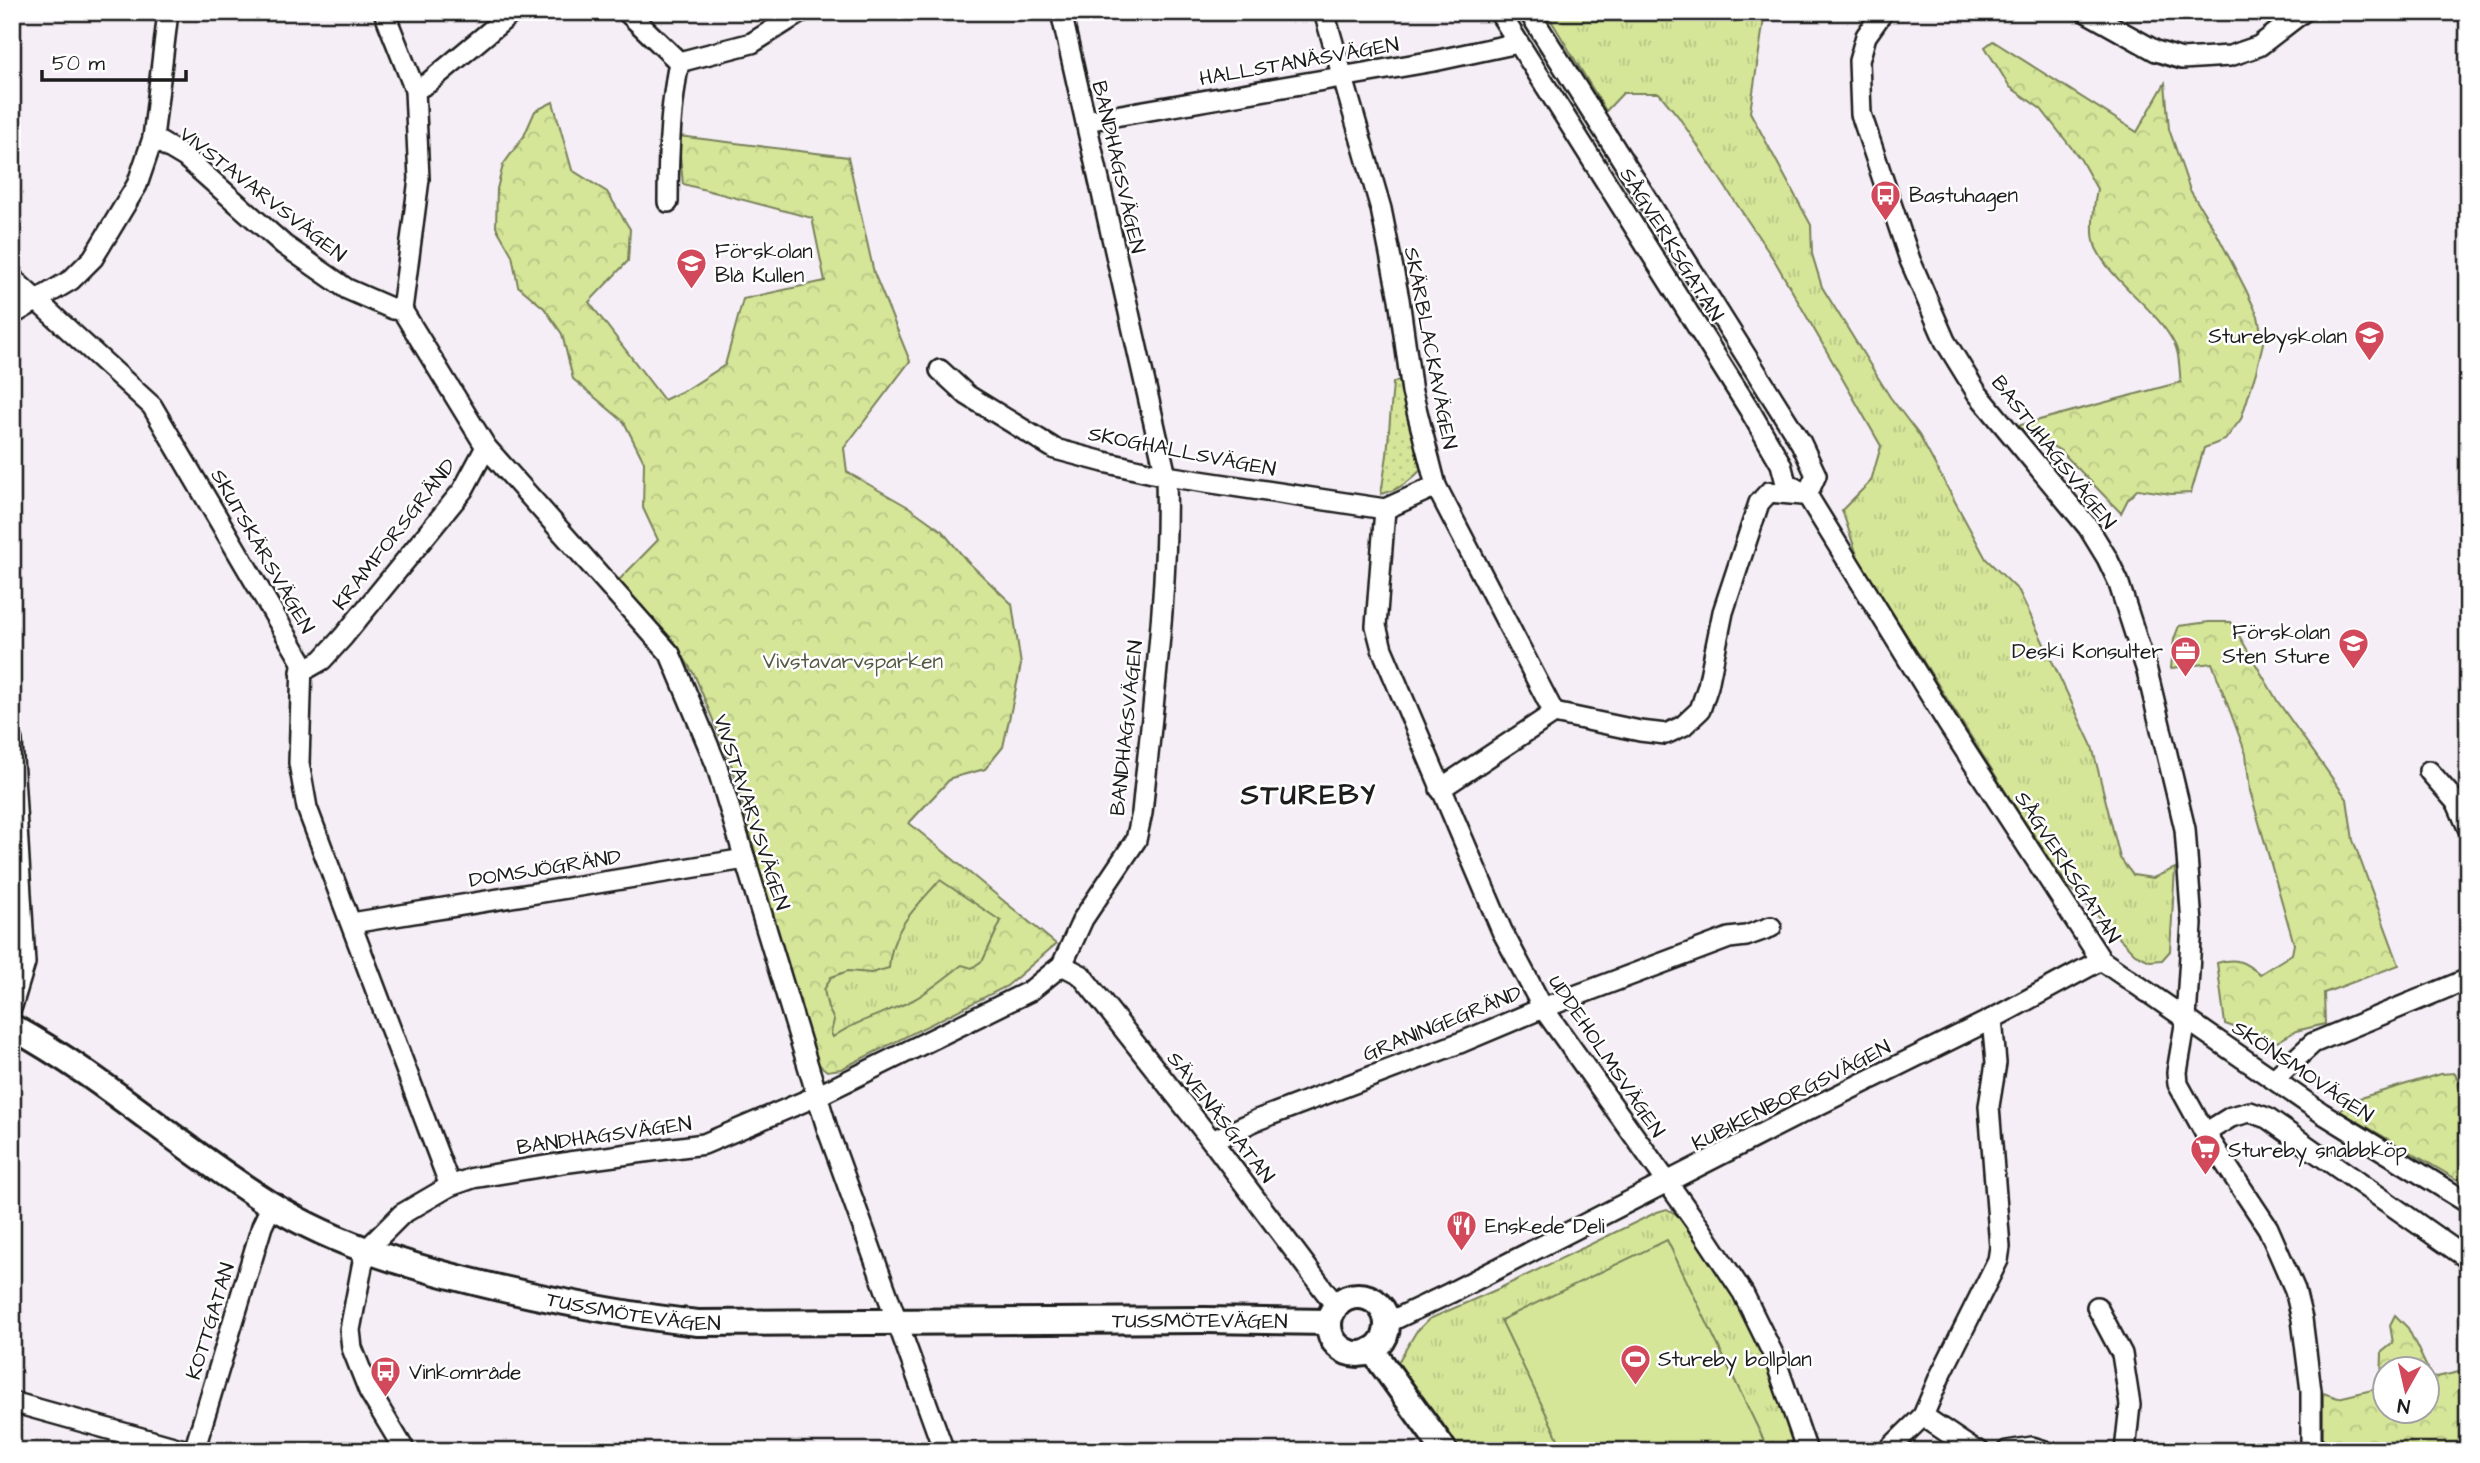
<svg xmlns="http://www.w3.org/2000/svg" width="2480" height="1463" viewBox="0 0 2480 1463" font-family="'Architects Daughter',sans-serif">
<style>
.grass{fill:url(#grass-dots);stroke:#78815a;stroke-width:2}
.forest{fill:url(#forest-crowns);stroke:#78815a;stroke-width:2;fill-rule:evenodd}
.park{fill:url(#park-tufts);stroke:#78815a;stroke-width:2}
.garden{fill:#d5e699;stroke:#78815a;stroke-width:2}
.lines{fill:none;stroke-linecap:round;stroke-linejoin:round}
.minor-casing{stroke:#1c1c1c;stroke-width:24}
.tertiary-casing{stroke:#1c1c1c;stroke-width:30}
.minor{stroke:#fff;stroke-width:19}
.tertiary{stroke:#fff;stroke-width:24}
.labels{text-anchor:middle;stroke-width:5;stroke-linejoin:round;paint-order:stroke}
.street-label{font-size:21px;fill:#1c1c1c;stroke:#fff}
.poi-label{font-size:21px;fill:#1c1c1c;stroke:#fff;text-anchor:start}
.park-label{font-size:21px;fill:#545942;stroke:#fff}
.district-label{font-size:28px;font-weight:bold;letter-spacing:2px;fill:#1c1c1c;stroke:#fff}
</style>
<defs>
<pattern id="grass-dots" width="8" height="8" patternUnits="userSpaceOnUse" patternTransform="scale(1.75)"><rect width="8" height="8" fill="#d5e699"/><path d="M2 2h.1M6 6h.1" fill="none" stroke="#b6c583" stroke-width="1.8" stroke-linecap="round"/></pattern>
<pattern id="forest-crowns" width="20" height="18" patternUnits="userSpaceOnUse" patternTransform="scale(1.75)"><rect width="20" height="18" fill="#d5e699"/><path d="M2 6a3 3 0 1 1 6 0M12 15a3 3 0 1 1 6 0" fill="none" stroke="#b6c583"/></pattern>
<pattern id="park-tufts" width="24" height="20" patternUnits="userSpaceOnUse" patternTransform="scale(1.75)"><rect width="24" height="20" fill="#d5e699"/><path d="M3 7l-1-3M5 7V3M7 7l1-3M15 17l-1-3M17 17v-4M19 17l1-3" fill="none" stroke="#b6c583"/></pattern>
</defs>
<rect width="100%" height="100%" fill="#f6eef6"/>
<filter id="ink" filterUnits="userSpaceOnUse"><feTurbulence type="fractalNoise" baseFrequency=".0143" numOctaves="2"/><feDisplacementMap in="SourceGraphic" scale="14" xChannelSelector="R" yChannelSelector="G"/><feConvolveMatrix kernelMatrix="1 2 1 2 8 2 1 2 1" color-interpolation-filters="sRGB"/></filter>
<g filter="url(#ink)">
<path class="grass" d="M 1408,375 L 1426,464 C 1413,479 1400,490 1381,494 L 1387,455 L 1393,383 Z"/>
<g class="forest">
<path d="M 1993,41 L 2137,132 L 2165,83 L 2169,129 L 2190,190 L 2217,234 L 2246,290 L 2258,316 L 2263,343 L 2256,372 L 2241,419 L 2225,440 L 2204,448 L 2191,493 L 2171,494 L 2138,489 L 2128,499 L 2121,513 L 2061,451 L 2017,426 L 2181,382 C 2179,371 2180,355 2175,345 C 2157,308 2113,284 2096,248 C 2090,234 2094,204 2097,189 L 2081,160 L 2041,109 L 2010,87 L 1985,47 Z"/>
<polygon points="553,102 572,170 607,192 630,229 628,261 589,302 664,400 689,388 725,365 743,299 825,281 812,218 683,184 678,136 848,157 874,273 910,361 844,448 847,472 910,508 942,531 967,561 1012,604 1021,665 1003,747 985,769 951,778 909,823 1056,944 1007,986 841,1069 827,1071 818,1064 764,885 733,769 695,676 674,641 618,581 658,540 643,508 644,462 624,422 573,379 562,334 544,308 518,286 512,255 496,227 497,189 503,165 524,136 535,111"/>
<path d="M 2209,622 L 2231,622 L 2278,702 L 2347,799 L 2353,840 L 2399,965 L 2324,993 L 2325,1024 L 2296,1031 L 2277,1042 L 2225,1024 L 2217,963 C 2237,957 2244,962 2260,974 L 2292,954 L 2294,944 L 2250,791 L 2246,754 L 2212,663 L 2171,668 L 2174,639 L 2179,626 Z"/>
<polygon points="2455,1073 2468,1102 2468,1186 2340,1111 2350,1101 2440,1074"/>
<path d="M 2395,1315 L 2408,1328 L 2432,1378 L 2468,1370 L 2468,1451 L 2323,1451 L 2323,1393 L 2338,1398 L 2381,1388 L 2382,1352 L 2393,1343 L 2390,1325 ZM 2428,1368 L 2428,1410 L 2386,1410 L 2386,1368 Z"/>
</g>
<g class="park">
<polygon points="1546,12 1765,12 1750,112 1811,225 1812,254 1822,287 1890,397 1919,435 1986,559 2019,591 2092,746 2120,858 2133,875 2153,878 2175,868 2170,951 2162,960 2150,961 2135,954 2069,887 2021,816 1858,558 1842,510 1871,481 1881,446 1776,263 1678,116 1659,93 1623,93 1606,111"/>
<path d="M 940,880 L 1001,921 L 983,960 L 972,968 L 962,965 C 947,976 930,991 913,1000 C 887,1013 857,1020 833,1037 L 831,1033 L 834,1020 L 828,1008 L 824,990 L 831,977 L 848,971 L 871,973 L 889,968 C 891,929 915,908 940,880 Z"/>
<polygon points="1667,1209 1677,1215 1735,1296 1765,1358 1797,1451 1461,1451 1397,1364 1416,1332 1429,1319 1498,1289 1657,1212"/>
</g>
<polygon class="garden" points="1667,1240 1769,1451 1564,1451 1501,1320"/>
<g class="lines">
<defs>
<g id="minor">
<polyline points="384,12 415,90 419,179 402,310"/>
<polyline points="627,12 679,62 752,43 801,12"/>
<polyline points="1324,12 1381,209 1399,299 1412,392 1436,486 1554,713"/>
<polyline points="1499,12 1749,409 1781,464 1786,483 1807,495"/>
<polyline points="1529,12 1801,443 1816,475 1807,495 1948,724 2101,960 2322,1113 2468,1203"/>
<polyline points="1883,12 1866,36 1859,61 1861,114 1910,260 1945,341 1977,393 2088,527 2107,558 2118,581 2147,671 2185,829 2192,924 2186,1019 2177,1072 2178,1084 2205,1133 2268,1228 2295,1290 2302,1319 2311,1391 2311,1451"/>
<polyline points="2086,12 2156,51 2182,59 2230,56 2259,46 2303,12"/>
<polyline points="415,90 428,83 513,12"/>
<polyline points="1086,121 1434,61 1518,43"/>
<polyline points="153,138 185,157 284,245 347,289 393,309 402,310"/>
<path d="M 668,202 C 668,154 670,109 679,62"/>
<polyline points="12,278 152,406 302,662 299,763 307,808 450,1186"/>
<polyline points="402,310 486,447 670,654 716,764 827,1128 944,1451"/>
<polyline points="12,315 71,280 93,258 137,185 153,138 168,12"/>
<polyline points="940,370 967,395 1055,449 1104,462 1166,476 1385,509 1436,486"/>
<polyline points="1385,509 1376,626 1382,649 1502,931 1543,1008 1700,1228 1743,1293 1774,1356 1807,1451"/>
<polyline points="301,672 322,660 343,637 463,490 486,447"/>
<polyline points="12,741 25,963 12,1006"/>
<polyline points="2429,771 2457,803 2468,828"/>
<polyline points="1440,789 1554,713 1640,731 1666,734 1683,726 1700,710 1708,686 1723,612 1759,503 1769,492 1802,495"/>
<polyline points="352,923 745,859"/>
<polyline points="1062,965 1081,975 1212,1141 1336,1306"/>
<polyline points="2274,1079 2313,1043 2468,979"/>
<polyline points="2205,1133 2231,1117 2250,1112 2267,1118 2468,1259"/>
<polyline points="1212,1141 1257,1120 1462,1042 1543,1008 1729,938 1746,936 1771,927"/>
<polyline points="2097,1307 2122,1354 2130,1405 2125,1451"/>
<polyline points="1387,1323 1450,1293 1802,1113 1992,1019 2101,960"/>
<polyline points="12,1402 188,1451"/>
<polyline points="1923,1416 1975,1451 1979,1451"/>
<polyline points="194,1451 262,1226 272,1205"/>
<path d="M 405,1451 L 369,1391 L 352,1348 L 350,1330 L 365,1251 L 402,1214 L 450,1186 L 473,1178 L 569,1162 L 704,1144 L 817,1096 L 1030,991 L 1062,965 L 1083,919 L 1136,840 L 1142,813 C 1153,701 1169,588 1166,476 L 1061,12"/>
<polyline points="1887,1451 1923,1416 1940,1376 1998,1260 2000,1247 1989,1106 1996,1063 1992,1019"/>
<polyline points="2007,1451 2032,1447 2045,1451"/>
</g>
<g id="tertiary">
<path id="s1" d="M 12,1027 C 104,1077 181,1149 270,1204 C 341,1248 419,1269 499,1288 C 565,1303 630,1316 698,1323 L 1205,1320 L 1329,1322"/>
<circle cx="1358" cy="1325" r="29"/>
<polyline points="1372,1350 1445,1451"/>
</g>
</defs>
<use href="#minor" class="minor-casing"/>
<use href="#tertiary" class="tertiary-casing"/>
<use href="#minor" class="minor"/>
<use href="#tertiary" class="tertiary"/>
</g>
</g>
<defs>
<symbol id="bus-pin" viewBox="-11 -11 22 30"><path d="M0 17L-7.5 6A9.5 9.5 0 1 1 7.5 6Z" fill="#d1495b" stroke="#fff"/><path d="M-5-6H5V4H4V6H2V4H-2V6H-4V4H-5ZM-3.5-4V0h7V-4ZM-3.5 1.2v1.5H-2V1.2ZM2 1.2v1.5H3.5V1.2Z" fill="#fff"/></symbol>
<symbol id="school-pin" viewBox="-11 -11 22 30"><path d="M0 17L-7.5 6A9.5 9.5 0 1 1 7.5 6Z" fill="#d1495b" stroke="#fff"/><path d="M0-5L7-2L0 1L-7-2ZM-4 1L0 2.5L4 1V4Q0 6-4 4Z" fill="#fff"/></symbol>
<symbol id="office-pin" viewBox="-11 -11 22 30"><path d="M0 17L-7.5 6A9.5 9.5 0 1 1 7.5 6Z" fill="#d1495b" stroke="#fff"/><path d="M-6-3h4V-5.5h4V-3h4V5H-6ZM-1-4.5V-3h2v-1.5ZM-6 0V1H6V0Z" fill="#fff"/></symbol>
<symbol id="supermarket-pin" viewBox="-11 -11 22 30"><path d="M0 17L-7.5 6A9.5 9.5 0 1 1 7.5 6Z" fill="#d1495b" stroke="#fff"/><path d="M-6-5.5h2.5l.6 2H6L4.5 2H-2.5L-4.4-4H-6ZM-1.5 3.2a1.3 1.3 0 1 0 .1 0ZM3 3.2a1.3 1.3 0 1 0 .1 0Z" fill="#fff"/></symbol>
<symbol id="restaurant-pin" viewBox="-11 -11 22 30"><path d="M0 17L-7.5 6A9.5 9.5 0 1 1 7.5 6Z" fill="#d1495b" stroke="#fff"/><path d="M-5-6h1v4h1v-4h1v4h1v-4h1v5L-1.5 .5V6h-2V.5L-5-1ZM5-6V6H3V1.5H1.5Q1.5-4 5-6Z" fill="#fff"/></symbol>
<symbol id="stadium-pin" viewBox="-11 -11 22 30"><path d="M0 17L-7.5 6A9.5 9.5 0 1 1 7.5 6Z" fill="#d1495b" stroke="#fff"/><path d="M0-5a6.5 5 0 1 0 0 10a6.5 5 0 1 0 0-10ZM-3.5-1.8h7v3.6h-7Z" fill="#fff"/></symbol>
</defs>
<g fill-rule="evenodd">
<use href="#bus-pin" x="1868" y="178" width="35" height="47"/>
<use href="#school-pin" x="674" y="246" width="35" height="47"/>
<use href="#school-pin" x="2352" y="318" width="35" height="47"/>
<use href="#school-pin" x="2336" y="626" width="35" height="47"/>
<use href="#office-pin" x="2168" y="634" width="35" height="47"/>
<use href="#supermarket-pin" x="2188" y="1132" width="35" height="47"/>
<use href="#restaurant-pin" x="1444" y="1208" width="35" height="47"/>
<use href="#stadium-pin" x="1618" y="1342" width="35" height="47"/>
<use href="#bus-pin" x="368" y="1354" width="35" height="47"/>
</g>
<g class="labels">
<g class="street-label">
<text transform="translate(1299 61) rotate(-10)" y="7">HALLSTANÄSVÄGEN</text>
<text transform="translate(1119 167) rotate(77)" y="7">BANDHAGSVÄGEN</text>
<text transform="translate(263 194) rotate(38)" y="7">VIVSTAVARVSVÄGEN</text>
<text transform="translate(1672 244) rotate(58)" y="7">SÅGVERKSGATAN</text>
<text transform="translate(1431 348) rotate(79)" y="7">SKÄRBLACKAVÄGEN</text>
<text transform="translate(1182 451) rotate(11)" y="7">SKOGHALLSVÄGEN</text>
<text transform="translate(2054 452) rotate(52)" y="7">BASTUHAGSVÄGEN</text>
<text transform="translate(394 534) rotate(-52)" y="7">KRAMFORSGRÄND</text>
<text transform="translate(263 551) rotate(60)" y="7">SKUTSKÄRSVÄGEN</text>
<text transform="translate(1126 728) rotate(-84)" y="7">BANDHAGSVÄGEN</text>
<text transform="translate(752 812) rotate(72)" y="7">VIVSTAVARVSVÄGEN</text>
<text transform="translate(2068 867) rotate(57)" y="7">SÅGVERKSGATAN</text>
<text transform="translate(545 868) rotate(-9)" y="7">DOMSJÖGRÄND</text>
<text transform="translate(1442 1023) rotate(-22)" y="7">GRANINGEGRÄND</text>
<text transform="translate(1607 1056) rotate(56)" y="7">UDDEHOLMSVÄGEN</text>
<text transform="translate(2303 1071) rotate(34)" y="7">SKÖNSMOVÄGEN</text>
<text transform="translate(1791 1095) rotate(-27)" y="7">KUBIKENBORGSVÄGEN</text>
<text transform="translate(1221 1117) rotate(52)" y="7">SÄVENÄSGATAN</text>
<text transform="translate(604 1135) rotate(-8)" y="7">BANDHAGSVÄGEN</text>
<text dy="7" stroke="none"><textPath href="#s1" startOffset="695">TUSSMÖTEVÄGEN</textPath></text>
<text transform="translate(210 1321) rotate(-73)" y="7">KOTTGATAN</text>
<text dy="7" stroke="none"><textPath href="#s1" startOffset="1262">TUSSMÖTEVÄGEN</textPath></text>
</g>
<g class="poi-label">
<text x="1909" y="202">Bastuhagen</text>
<text x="715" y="258">Förskolan<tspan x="715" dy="24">Blå Kullen</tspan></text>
<text x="2347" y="343" text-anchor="end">Sturebyskolan</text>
<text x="2330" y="639" text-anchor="end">Förskolan<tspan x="2330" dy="24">Sten Sture</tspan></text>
<text x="2163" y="658" text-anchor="end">Deski Konsulter</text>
<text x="2228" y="1157">Stureby snabbköp</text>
<text x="1485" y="1233">Enskede Deli</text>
<text x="1658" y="1366">Stureby bollplan</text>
<text x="409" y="1379">Vinkområde</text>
</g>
<g class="park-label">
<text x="853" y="668">Vivstavarvsparken</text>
</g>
<g class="district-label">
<text x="1309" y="804">STUREBY</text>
</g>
</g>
<rect width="2480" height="1463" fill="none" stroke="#fff" stroke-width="42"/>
<rect x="21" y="21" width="2438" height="1421" fill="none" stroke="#1c1c1c" stroke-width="2.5" filter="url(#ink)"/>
<g transform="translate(2406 1390) rotate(188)"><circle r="33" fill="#ffffff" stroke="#a4a4a4" stroke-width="2"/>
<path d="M0-5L12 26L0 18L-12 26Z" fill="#d1495b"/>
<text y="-10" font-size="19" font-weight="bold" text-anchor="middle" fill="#1c1c1c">N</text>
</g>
<path d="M42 70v10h144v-10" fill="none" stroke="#1c1c1c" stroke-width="3.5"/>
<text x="52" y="70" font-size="21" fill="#1c1c1c" stroke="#ffffff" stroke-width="5" paint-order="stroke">50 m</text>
</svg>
